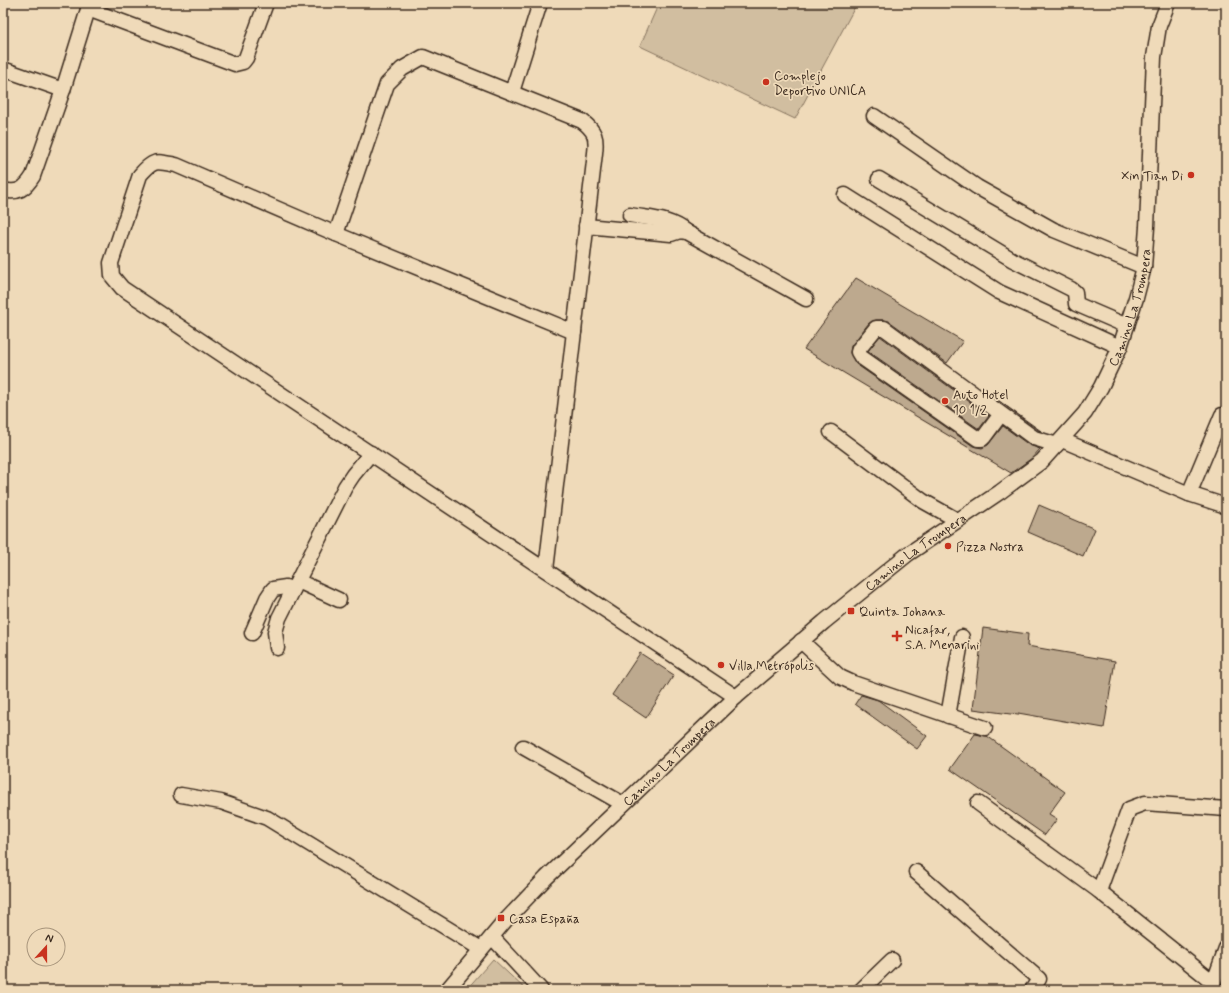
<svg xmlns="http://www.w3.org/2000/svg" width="1229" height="993" viewBox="0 0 1229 993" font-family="Mynerve,sans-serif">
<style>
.green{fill:#d1bea0;stroke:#86745f}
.building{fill:#bda98e;stroke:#3b2a1e}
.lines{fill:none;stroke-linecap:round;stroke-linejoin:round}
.minor-casing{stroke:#3b2a1e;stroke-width:17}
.minor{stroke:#efdab9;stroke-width:14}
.poi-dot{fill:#c8321e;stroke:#efdab9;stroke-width:1.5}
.labels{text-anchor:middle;stroke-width:3.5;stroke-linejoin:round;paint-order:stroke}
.poi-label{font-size:13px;fill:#3b2a1e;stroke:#efdab9;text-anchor:start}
.street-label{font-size:13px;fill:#3b2a1e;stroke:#efdab9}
</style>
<rect width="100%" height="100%" fill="#efdab9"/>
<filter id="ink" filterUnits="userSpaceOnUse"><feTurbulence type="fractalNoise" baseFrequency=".025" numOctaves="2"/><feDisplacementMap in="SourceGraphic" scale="8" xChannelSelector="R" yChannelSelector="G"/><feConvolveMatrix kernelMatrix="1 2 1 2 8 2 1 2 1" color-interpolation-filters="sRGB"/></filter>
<g filter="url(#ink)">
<g class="green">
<polygon points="659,3 857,3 795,119 640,46"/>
<polygon points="493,959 526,990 466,990"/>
</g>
<g class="building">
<polygon points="856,278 963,341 947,363 889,321 884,320 876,320 869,323 851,346 850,353 856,364 973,446 982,448 988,445 1003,426 1029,445 1040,449 1032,458 1011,473 804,349"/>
<polygon points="880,336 989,416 979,429 868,351"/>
<polygon points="988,393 1041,431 1038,430"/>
<polygon points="1039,505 1095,529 1083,556 1028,532"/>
<polygon points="983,628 1028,634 1027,646 1115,661 1104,728 1018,713 1018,715 973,709"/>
<polygon points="640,653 674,675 646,718 612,695"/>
<polygon points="861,695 878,700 927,736 917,749 855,704"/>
<polygon points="975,734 987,736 1065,792 1049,814 1057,819 1045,835 950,769"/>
</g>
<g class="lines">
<defs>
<g id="minor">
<polyline points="88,9 235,64 243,62 246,58 266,3"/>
<polyline points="3,69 63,90"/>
<polyline points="512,92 540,3"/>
<polyline points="874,116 977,187 1054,230 1144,267"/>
<polyline points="879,179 1013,260 1071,289 1075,292 1076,304 1127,326"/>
<path d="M 3,190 C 18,194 25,189 33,176 L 63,90 L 90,3"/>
<polyline points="845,195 999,292 1120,347"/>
<path d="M 630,215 C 651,219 669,218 686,232"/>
<polyline points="586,226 671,234 680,231 686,232 806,299"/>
<path d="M 336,234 L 387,84 L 402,69 L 423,57 L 582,121 C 595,131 597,137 595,153 L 546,570"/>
<path d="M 574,332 L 336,234 L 176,165 C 156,161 154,159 140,175 L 111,263 L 112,276 L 122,288 L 736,697"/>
<polyline points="1001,414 984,437 982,439 978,439 861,357 858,352 859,349 876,328 884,328 1034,438 1057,445"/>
<polyline points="831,432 923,501 957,520"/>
<polyline points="1062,440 1189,494 1226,506"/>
<polyline points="1189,494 1222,415 1226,414"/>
<polyline points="298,581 339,600"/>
<polyline points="252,633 267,598 273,589 286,587 293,590"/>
<polyline points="801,641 840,677 853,683 985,728"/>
<polyline points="277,648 275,632 279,618 345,487 353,475 371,453"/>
<polyline points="948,716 962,637"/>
<polyline points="523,747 623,804"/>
<polyline points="181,795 221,802 267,818 481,949"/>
<polyline points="978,803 1099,891 1213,982"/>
<polyline points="916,872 1039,979 1032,990"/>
<polyline points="1099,891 1129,809 1145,803 1226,809"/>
<polyline points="492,937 541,990"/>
<path id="s1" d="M 447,990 L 505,921 L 546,878 L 736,697 L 824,622 L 908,554 L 1000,492 L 1042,461 L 1085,413 L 1101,387 L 1120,347 L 1136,298 L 1144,267 L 1147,227 L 1154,57 L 1159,26 L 1168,3"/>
<polyline points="861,990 892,960"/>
<polyline points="1211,990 1226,948"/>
</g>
</defs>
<use href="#minor" class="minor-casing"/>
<use href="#minor" class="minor"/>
</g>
</g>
<g class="poi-dot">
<circle cx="766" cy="82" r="4"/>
<circle cx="1191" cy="175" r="4"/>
<circle cx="945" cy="401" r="4"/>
<circle cx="948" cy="546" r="4"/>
<rect x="847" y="607" width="8" height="8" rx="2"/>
<path d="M895 630h4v4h4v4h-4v4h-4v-4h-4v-4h4z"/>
<circle cx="721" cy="665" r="4"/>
<rect x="497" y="914" width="8" height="8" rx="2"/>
</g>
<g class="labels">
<g class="poi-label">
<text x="774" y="80">Complejo<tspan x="774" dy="15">Deportivo UNICA</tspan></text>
<text x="1183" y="180" text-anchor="end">Xin Tian Di</text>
<text x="953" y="399">Auto Hotel<tspan x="953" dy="15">10 1/2</tspan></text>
<text x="956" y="551">Pizza Nostra</text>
<text x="859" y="616">Quinta Johana</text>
<text x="905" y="634">Nicafar,<tspan x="905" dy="15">S.A. Menarini</tspan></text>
<text x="729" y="670">Villa Metrópolis</text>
<text x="509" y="923">Casa España</text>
</g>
<g class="street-label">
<text dy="5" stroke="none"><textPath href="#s1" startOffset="979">Camino La Trompera</textPath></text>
<text dy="5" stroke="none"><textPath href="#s1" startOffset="643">Camino La Trompera</textPath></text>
<text dy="5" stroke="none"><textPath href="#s1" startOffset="319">Camino La Trompera</textPath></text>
</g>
</g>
<rect width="1229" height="993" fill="none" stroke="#efdab9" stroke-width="16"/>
<rect x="8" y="8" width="1213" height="977" fill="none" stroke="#3b2a1e" stroke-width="1.5" filter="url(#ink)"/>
<g transform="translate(46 947) rotate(21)"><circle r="19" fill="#efdab9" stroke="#a7947b"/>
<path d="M0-3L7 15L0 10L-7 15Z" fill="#c8321e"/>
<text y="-6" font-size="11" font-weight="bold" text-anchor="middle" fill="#3b2a1e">N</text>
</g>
</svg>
